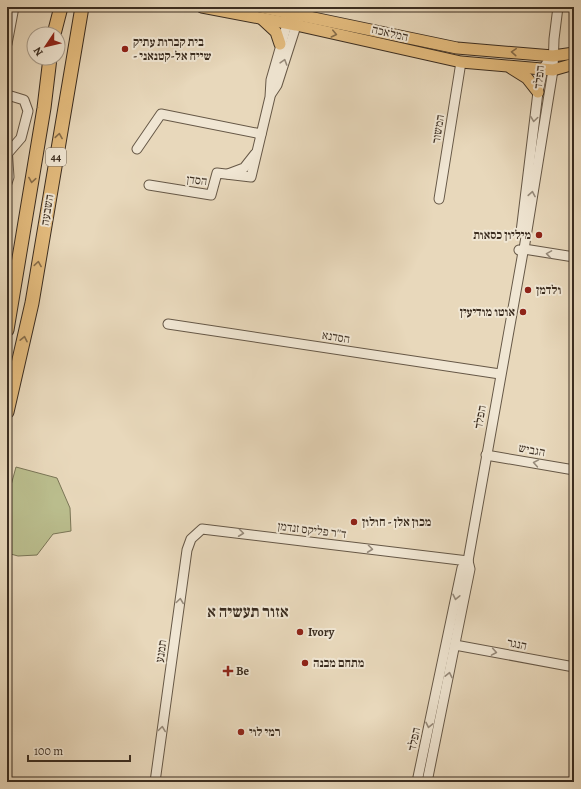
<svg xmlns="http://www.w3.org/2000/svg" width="581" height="789" viewBox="0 0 581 789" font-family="Alegreya,'Frank Ruhl Libre',serif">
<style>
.green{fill:#babd8d;stroke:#7a7556}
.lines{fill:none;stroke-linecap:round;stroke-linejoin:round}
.minor-casing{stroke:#665847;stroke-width:11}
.major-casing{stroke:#3b2d20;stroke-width:13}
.highway-casing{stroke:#3b2d20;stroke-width:15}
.minor{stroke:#f0e6d3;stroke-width:9}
.major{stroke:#e4bc7e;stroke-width:11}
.highway{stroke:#e4bc7e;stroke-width:13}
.oneway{stroke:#876d4a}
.oneway2{stroke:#968a7a}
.poi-dot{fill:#8f2418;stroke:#f0e6d3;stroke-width:1.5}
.labels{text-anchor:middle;stroke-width:4;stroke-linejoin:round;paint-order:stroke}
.shield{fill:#f0e6d3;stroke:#716456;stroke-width:1}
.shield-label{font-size:11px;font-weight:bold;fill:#3b2d20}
.street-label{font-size:12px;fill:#3b2d20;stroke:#f0e6d3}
.poi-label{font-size:12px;font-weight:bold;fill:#3b2d20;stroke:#f0e6d3;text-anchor:start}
.district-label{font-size:16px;font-weight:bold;fill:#3b2d20;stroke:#f0e6d3}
</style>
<rect width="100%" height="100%" fill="#e8d8bb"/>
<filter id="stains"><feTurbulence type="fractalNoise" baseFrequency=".005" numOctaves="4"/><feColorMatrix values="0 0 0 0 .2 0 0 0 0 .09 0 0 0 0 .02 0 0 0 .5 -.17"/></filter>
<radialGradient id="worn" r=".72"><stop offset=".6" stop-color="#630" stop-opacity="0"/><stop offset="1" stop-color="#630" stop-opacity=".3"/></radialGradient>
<polygon class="green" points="16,467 57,478 70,508 71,531 53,534 37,555 18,556 7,553 7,500"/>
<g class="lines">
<defs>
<g id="minor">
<polyline points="7,44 14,7"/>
<polyline points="271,94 277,85 302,7"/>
<polyline points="7,97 11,96 24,100 28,111 21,138 8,153"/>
<polyline points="137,149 161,114 261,134"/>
<polyline points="228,174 244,168 255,154"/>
<polyline points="7,183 9,177 7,147"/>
<polyline points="149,185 211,195 217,173 251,177 270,97 271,80 292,7"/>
<polyline points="439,199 461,62"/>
<polyline points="521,232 538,92 543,69 547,63"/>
<polyline points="524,249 574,257"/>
<polyline points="519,250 523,252 524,249 553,70 554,39 558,7"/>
<polyline points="168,324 500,374"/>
<polyline points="7,370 16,375"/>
<polyline points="486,455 574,470"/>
<polyline points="455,645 574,667"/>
<polyline points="155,782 187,550 191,539 202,529 468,561"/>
<polyline points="417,782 462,568 468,561"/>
<polyline points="427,782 470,569 468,561 523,252"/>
</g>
<g id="major">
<polyline points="202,7 296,25 461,62 553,70 574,64"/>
<polyline points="261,7 457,48 553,56 574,53"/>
<polyline points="262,19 276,32 280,44"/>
<polyline points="511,68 527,78 538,92"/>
</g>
<g id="highway">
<polyline points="54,34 61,7"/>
<polyline points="7,330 44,108 50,58"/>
<polyline points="7,412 32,303 82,7"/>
</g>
</defs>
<use href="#minor" class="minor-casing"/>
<use href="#major" class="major-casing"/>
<use href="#highway" class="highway-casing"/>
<use href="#minor" class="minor"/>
<use href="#major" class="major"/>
<use href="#highway" class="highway"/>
</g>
<defs><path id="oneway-chevron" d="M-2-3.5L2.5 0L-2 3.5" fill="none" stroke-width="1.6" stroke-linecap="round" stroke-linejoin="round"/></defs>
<g class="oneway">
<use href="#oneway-chevron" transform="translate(334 34) rotate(13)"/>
<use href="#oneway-chevron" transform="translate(514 52) rotate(-176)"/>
<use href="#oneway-chevron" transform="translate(59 136) rotate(-81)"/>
<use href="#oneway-chevron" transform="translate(32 180) rotate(99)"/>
<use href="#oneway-chevron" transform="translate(38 264) rotate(-81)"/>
<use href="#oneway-chevron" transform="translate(24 339) rotate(-78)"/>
</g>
<g class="oneway2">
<use href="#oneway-chevron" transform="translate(284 62) rotate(-73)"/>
<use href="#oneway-chevron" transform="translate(534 119) rotate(98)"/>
<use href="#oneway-chevron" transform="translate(532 194) rotate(-80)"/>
<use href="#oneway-chevron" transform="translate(549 254) rotate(-171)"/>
<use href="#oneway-chevron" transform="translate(536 463) rotate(-170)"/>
<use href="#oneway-chevron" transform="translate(241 533) rotate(7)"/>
<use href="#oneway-chevron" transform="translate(370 549) rotate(7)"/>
<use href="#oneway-chevron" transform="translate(456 597) rotate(102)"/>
<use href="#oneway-chevron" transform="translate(180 601) rotate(-82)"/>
<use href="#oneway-chevron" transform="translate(494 652) rotate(10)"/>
<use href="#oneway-chevron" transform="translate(449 675) rotate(-78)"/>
<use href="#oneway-chevron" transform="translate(429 725) rotate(102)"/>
<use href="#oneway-chevron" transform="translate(162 729) rotate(-82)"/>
</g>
<g class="poi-dot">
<circle cx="125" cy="49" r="4"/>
<circle cx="539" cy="235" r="4"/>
<circle cx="528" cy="290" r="4"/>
<circle cx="523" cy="312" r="4"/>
<circle cx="354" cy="522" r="4"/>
<circle cx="300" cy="632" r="4"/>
<circle cx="305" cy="663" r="4"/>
<path d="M226 665h4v4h4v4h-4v4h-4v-4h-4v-4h4z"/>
<circle cx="241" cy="732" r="4"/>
</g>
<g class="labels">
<rect class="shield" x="46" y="148" width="20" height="18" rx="3"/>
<g class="shield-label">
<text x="56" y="161">44</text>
</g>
<g class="street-label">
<text transform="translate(390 33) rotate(13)" y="4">המלאכה</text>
<text transform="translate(539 77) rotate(-84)" y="4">הפלד</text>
<text transform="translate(438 129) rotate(-81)" y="4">המשור</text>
<text transform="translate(197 180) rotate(6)" y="4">הסדן</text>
<text transform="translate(47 210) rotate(-81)" y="4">השבעה</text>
<text transform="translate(336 337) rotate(9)" y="4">הסדנא</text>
<text transform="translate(480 417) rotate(-80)" y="4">הפלד</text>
<text transform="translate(532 450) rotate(10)" y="4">הגביש</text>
<text transform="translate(312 530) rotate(7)" y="4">ד''ר פליקס זנדמן</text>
<text transform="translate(517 644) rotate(11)" y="4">הנגר</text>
<text transform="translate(161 651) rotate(-82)" y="4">תמנע</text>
<text transform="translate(414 739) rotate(-78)" y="4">הפלד</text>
</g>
<g class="poi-label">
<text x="133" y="46">בית קברות עתיק<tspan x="133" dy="14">- שייח אל-קטנאני</tspan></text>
<text x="531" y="239" text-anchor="end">מיליון כסאות</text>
<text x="536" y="294">ולדמן</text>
<text x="515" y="316" text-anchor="end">אוטו מודיעין</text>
<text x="362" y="526">מכון אלן - חולון</text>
<text x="308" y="636">Ivory</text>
<text x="313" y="667">מתחם מבנה</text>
<text x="236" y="675">Be</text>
<text x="249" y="736">רמי לוי</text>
</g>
<g class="district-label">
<text x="248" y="617">אזור תעשיה א</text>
</g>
</g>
<rect width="581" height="789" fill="none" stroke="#e8d8bb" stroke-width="24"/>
<rect x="8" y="8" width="565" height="773" fill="none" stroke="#3b2d20" stroke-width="2"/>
<rect x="12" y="12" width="557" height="765" fill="none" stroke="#3b2d20"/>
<g transform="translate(46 46) rotate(235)"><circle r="19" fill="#f0e6d3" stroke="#a89c8b"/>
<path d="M0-3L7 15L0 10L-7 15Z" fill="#8f2418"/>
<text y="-6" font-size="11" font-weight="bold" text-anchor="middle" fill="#3b2d20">N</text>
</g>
<path d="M28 755v6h102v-6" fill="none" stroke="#3b2d20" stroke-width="2"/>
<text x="34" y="755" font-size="12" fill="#3b2d20" stroke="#f0e6d3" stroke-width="3" paint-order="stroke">100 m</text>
<rect width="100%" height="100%" filter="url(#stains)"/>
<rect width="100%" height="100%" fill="url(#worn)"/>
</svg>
